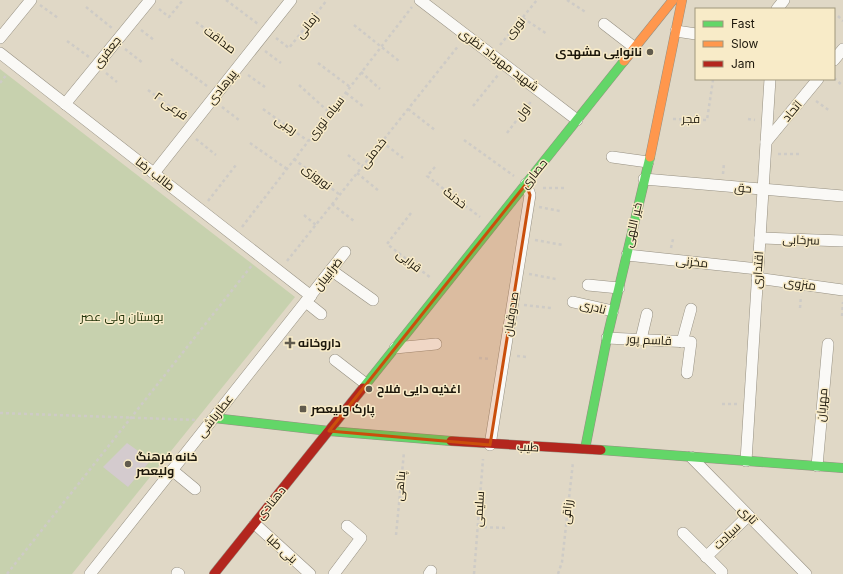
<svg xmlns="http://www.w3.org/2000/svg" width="843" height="574" viewBox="0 0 843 574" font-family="Inter,Cairo,sans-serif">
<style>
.green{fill:#c7d1ae}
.building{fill:#d4cbce}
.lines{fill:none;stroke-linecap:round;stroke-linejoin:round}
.street-casing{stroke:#969082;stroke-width:12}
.fast-casing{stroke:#969082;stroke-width:10}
.slow-casing{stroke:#969082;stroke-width:10}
.jam-casing{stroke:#969082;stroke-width:10}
.path{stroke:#cecbc6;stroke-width:2.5;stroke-dasharray:3 3;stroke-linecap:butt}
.street{stroke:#faf9f6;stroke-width:11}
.fast{stroke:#63d668;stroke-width:9}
.slow{stroke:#ff974d;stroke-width:9}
.jam{stroke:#b3261e;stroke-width:9}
.marked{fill:#ca4f0c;fill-opacity:0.2;stroke:#ca4f0c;stroke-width:3;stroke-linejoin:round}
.poi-dot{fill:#615b4d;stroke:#f8ebc8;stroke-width:1.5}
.labels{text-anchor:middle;stroke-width:3;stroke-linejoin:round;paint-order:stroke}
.street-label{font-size:12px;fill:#1d180c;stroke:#f8ebc8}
.poi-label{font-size:12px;font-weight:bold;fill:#1d180c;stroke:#f8ebc8;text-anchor:start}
.park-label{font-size:12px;fill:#23340a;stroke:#f8ebc8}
</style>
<rect width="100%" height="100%" fill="#e0d8c6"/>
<polygon class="green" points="0,69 295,297 72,574 0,574"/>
<polygon class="building" points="127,443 151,460 128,487 103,467"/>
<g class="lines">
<defs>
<g id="street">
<polyline points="420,0 577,120"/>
<polyline points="777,9 784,0"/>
<polyline points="604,24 635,48"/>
<polyline points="676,31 696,34"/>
<polyline points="0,38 31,0"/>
<polyline points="0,53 311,296"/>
<polyline points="834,60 843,49"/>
<polyline points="65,104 150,0"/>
<polyline points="766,142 818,79"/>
<polyline points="612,157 648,162"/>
<polyline points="154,173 291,0"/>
<polyline points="644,179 843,196"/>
<polyline points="760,238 843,241"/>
<polyline points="627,255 758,269"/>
<polyline points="331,270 373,300"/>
<polyline points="757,278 843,290"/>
<polyline points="588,285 619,288"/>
<polyline points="306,302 321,314"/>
<polyline points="573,302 613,311"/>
<polyline points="607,338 691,342 687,373"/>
<polyline points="641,339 647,314"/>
<polyline points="682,342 691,309"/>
<polyline points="395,348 436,344"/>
<polyline points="335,360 366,384"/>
<polyline points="490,445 530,195 526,184"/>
<polyline points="691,457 806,574"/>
<polyline points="746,461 770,79"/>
<polyline points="817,466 828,344"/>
<polyline points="172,470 195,489"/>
<polyline points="255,524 310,574"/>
<polyline points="683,533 722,572"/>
<polyline points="706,557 748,516"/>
<polyline points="177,573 179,574"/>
<polyline points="90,574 345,252"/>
<polyline points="334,574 361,538 347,526"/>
<polyline points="429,574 431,571"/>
</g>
<g id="fast">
<polyline points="363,388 624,61"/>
<polyline points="214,418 329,431 451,441"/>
<polyline points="585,449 607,338 650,157"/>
<polyline points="601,450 843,468"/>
</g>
<g id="slow">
<polyline points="624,61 673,0"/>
<polyline points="650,157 682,0"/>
</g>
<g id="jam">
<polyline points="451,441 601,450"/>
<polyline points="214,574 363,388"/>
</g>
</defs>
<use href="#street" class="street-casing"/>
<use href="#fast" class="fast-casing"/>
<use href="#slow" class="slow-casing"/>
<use href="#jam" class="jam-casing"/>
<g class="path">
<polyline points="226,0 258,24"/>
<polyline points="567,0 587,13"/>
<polyline points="40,5 58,18"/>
<polyline points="86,7 112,28"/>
<polyline points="159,9 169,17 183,0"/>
<polyline points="838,16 843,21"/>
<polyline points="523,18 547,34"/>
<polyline points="196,22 235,51"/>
<polyline points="354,25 399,61"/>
<polyline points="141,30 154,40"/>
<polyline points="276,38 289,48 327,0"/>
<polyline points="67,41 89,57"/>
<polyline points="500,45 537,0"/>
<polyline points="125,49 143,63"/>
<polyline points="265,51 281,63"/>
<polyline points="171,59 207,86"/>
<polyline points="318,63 350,87"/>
<polyline points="361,72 380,89"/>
<polyline points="106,73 117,82"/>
<polyline points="248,75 265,87"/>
<polyline points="834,78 843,86"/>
<polyline points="0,83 7,74"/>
<polyline points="299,85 330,113"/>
<polyline points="148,90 183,116"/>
<polyline points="346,93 364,107"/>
<polyline points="816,101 830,111"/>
<polyline points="473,106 498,75"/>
<polyline points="222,107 239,120"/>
<polyline points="263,109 308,141"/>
<polyline points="408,109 435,130"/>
<polyline points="673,119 707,120 713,80"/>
<polyline points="748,119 755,120"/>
<polyline points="507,133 532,100"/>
<polyline points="196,139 216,155"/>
<polyline points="464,140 514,176"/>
<polyline points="382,142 403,158"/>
<polyline points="250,143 287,169"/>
<polyline points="778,154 799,154"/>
<polyline points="348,155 363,167"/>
<polyline points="294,159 340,195"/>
<polyline points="435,167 427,176 480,217"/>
<polyline points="357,173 379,191"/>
<polyline points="723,174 724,163"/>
<polyline points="543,188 564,188"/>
<polyline points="208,201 236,165"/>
<polyline points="332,204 354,221"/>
<polyline points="539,207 560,211"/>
<polyline points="411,213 387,244 431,278"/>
<polyline points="304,215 316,225"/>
<polyline points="242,227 412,7"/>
<polyline points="535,240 563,245"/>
<polyline points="671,248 673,239"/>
<polyline points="287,261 459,45"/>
<polyline points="529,274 556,279"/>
<polyline points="524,305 551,308"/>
<polyline points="800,308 801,296"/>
<polyline points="842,316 843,302"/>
<polyline points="517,356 527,357"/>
<polyline points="479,358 491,359"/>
<polyline points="722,404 737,404"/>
<polyline points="0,413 197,420"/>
<polyline points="478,527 508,528"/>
<polyline points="396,535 404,452"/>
<polyline points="7,574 253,264"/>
<polyline points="474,574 483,459"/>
<polyline points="558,574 562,562 573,462"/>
</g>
<use href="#street" class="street"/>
<use href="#fast" class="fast"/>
<use href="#slow" class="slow"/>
<use href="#jam" class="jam"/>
</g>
<path class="marked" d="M 526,184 L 530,195 L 490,445 L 329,431 Z"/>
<g class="poi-dot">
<circle cx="650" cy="52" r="4"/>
<path d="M288 337h4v4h4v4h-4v4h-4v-4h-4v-4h4z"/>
<circle cx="369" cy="389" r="4"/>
<rect x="299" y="405" width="8" height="8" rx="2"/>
<circle cx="128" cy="464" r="4"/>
</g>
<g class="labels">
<g class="street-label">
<text transform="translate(307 26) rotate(-51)" y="4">زمانی</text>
<text transform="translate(515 28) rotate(-51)" y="4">نوری</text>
<text transform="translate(220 40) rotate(37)" y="4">صداقت</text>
<text transform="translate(107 52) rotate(-51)" y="4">جعفری</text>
<text transform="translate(499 60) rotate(37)" y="4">شهید مهرداد نظری</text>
<text transform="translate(222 87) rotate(-52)" y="4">پیرهادی</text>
<text transform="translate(171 106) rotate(36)" y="4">فرعی ۲</text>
<text transform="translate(792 111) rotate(-50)" y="4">اتحاد</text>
<text transform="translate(523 112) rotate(-53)" y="4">اول</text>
<text transform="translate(326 118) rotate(-52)" y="4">سیاه نوری</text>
<text transform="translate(691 119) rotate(1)" y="4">فجر</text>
<text transform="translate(286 125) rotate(35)" y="4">رجبی</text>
<text transform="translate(373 153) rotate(-52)" y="4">خدمتی</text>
<text transform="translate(155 174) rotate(38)" y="4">طالب رضا</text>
<text transform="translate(534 174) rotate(-51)" y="4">حصاری</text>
<text transform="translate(317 177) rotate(38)" y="4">نوروزی</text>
<text transform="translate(743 188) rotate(5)" y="4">حق</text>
<text transform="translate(455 198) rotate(38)" y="4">خدنگ</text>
<text transform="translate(633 225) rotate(-77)" y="4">خیر اللهی</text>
<text transform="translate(801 240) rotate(2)" y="4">سرخابی</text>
<text transform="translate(409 261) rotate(38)" y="4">قرایی</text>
<text transform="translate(692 262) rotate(6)" y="4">مخزنی</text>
<text transform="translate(758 270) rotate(-86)" y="4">اقتداری</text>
<text transform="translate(328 274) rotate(-52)" y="4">ضرابییان</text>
<text transform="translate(800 284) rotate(8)" y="4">منزوی</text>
<text transform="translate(593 307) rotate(14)" y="4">نادری</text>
<text transform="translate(511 314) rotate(-81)" y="4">صدوقیان</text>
<text transform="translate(649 340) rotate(3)" y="4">قاسم پور</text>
<text transform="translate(822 405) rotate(-85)" y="4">مهربان</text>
<text transform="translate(215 416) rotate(-52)" y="4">عطارباشی</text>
<text transform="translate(528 447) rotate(3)" y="4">طیب</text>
<text transform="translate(400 486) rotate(-85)" y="4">پناهی</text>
<text transform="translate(271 503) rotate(-51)" y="4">دهنادی</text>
<text transform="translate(479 509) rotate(-86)" y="4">سلیمی</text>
<text transform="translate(567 512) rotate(-84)" y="4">رزاقی</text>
<text transform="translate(748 515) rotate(45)" y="4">تاری</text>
<text transform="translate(727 536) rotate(-44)" y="4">سیادت</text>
<text transform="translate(282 549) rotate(42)" y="4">بنی طبا</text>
</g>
<g class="poi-label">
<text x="642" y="56" text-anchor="end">نانوایی مشهدی</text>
<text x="298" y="347">داروخانه</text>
<text x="377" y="393">اغذیه دایی فلاح</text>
<text x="311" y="413">پارک ولیعصر</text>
<text x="136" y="461">خانه فرهنگ<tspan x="136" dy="14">ولیعصر</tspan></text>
</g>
<g class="park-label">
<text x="122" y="321">بوستان ولی عصر</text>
</g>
</g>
<rect x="695" y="8" width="140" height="72" fill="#f8ebc8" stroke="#a0977d"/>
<rect x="703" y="21" width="20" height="6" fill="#63d668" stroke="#a0977d"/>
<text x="731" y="28" font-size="12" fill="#1d180c">Fast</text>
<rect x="703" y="41" width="20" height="6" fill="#ff974d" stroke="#a0977d"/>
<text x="731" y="48" font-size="12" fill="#1d180c">Slow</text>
<rect x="703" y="61" width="20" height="6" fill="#b3261e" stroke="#a0977d"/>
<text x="731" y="68" font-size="12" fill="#1d180c">Jam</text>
</svg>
